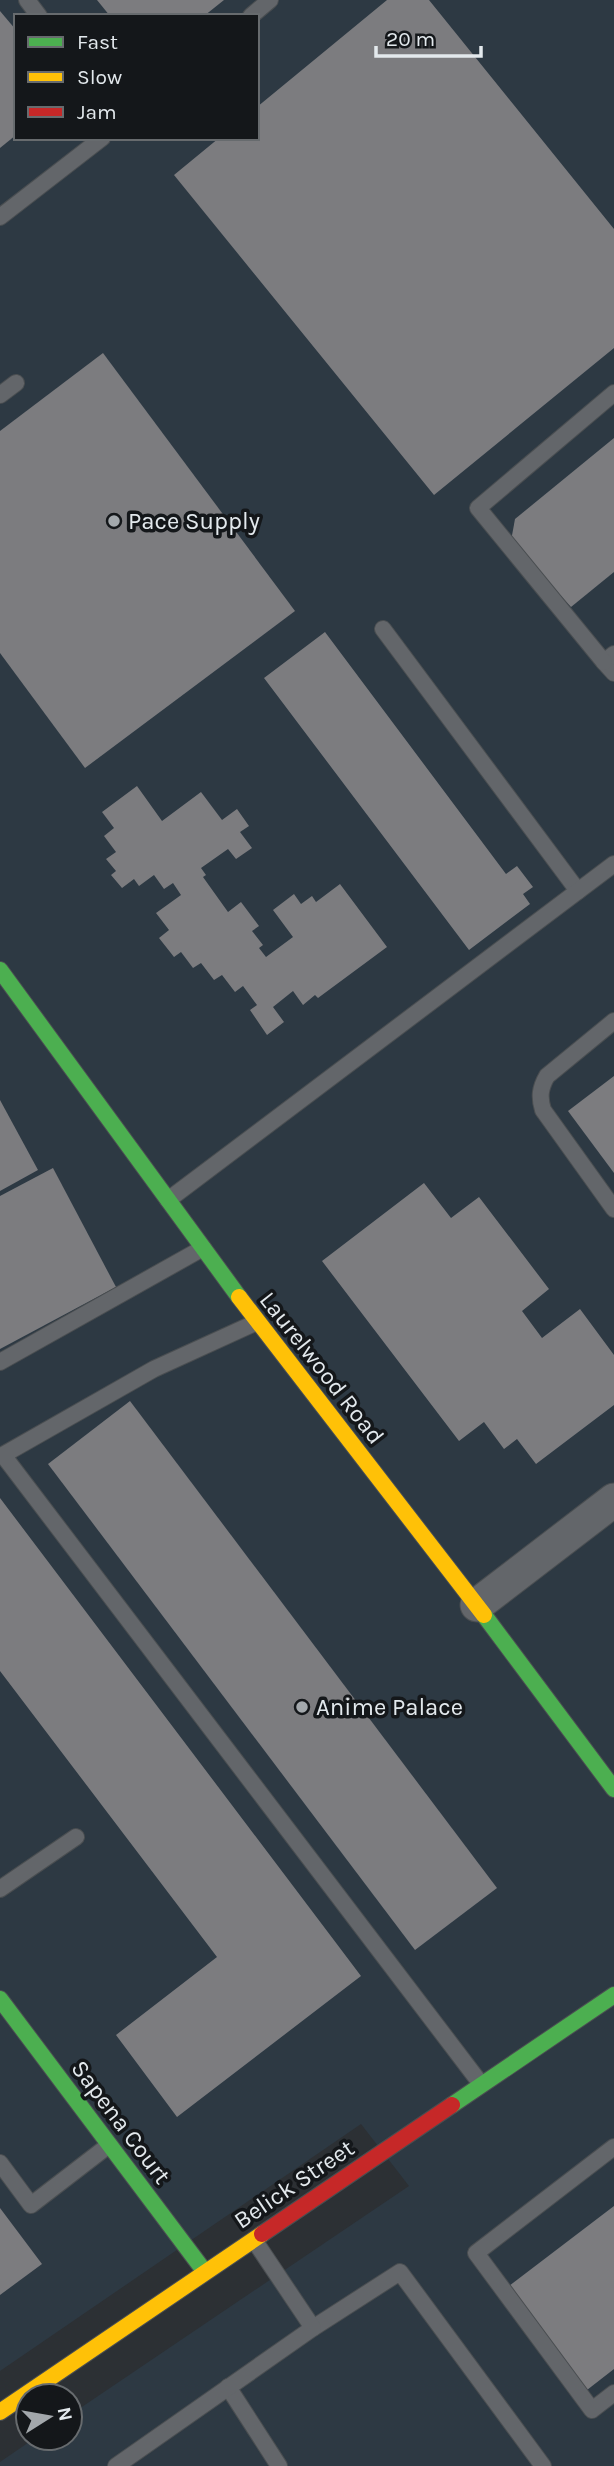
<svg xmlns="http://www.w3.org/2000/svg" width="614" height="2466" viewBox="0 0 614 2466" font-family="Karla,sans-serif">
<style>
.built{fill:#2d3943;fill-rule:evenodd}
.building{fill:#7c7c7f}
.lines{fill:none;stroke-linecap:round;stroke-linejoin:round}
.lane-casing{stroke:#4a4e51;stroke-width:18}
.street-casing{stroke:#4a4e51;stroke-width:35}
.fast-casing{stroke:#4a4e51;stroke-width:18}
.slow-casing{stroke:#4a4e51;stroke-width:18}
.jam-casing{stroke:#4a4e51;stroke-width:18}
.lane{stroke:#63666a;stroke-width:16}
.street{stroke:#63666a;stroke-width:33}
.fast{stroke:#4caf50;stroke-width:16}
.slow{stroke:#ffc107;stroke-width:16}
.jam{stroke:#c62828;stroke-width:16}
.poi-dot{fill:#a3a8ac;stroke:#14171a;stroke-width:2.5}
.labels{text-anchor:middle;stroke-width:7;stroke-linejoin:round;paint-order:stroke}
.poi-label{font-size:24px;fill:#e3e9ed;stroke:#14171a;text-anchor:start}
.street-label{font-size:24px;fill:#e3e9ed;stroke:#14171a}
</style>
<rect width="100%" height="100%" fill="#2c3034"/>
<path class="built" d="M 0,0 L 614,0 L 614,2466 L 0,2466 L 0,2462 L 35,2438 L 70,2438 L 70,2415 L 409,2186 L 361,2124 L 0,2371 ZM 16,16 L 257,16 L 257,138 L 16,138 Z"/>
<g class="building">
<polygon points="97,0 224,0 204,16 110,16"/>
<polygon points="387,0 429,0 614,229 614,348 434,495 174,175 219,138 257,138 257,107"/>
<polygon points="0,11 16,30 16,135 0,148"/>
<polygon points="103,353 295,611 85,768 0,653 0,431"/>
<polygon points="614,438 614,572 571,607 511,541 515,519"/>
<polygon points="325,632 506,874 517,866 533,887 523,894 530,904 469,950 264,678"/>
<polygon points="137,786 162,821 201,792 222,820 237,809 249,826 240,832 252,848 236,859 228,849 201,868 206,875 203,877 228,912 241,902 259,926 252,931 263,945 259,948 266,957 293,937 273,910 294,894 301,904 312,896 316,902 340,884 387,947 318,998 315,995 303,1005 293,991 273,1007 284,1022 267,1035 250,1010 257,1005 243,986 235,992 222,975 214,980 201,963 193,968 181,952 174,957 159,938 169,930 156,913 181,895 173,883 164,889 154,875 139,886 134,879 122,888 111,875 116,871 106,859 116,852 104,836 114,828 102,812"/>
<polygon points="614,1076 614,1173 568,1111"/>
<polygon points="0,1100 38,1170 0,1191"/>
<polygon points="53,1168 116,1287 0,1349 0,1196"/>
<polygon points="424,1183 451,1218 479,1197 549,1289 522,1311 542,1338 580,1309 614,1355 614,1405 536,1464 517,1439 504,1449 484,1422 459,1441 322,1261"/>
<polygon points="130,1401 497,1888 415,1950 48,1464"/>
<polygon points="0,1498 361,1976 177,2117 116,2035 217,1957 0,1671"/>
<polygon points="614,2206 614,2369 587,2390 509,2286"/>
<polygon points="0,2208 42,2264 0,2295"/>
</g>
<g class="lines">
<defs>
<g id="lane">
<polyline points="27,0 39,16"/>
<polyline points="251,16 270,0"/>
<polyline points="0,217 102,138"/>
<polyline points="0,395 16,383"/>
<polyline points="383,629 578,891"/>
<polyline points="614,654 604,662 614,673"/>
<polyline points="604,662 478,508 614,393"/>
<path d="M 614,1021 L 547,1076 C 540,1088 539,1097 543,1110 L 614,1209"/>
<polyline points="168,1200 614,864"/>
<polyline points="257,1322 154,1369 3,1455 481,2084"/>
<polyline points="0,1362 203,1248"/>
<polyline points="0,1889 76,1837"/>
<polyline points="614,2147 476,2253 592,2410 614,2393"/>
<polyline points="0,2163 31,2205 109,2145"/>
<polyline points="313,2328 400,2272 543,2466"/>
<polyline points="228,2387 279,2466"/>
<polyline points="116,2466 313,2328 254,2240"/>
</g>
<polyline id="street" points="477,1605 614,1500"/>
<g id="fast">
<polyline points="0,970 239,1297"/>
<polyline points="484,1615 614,1789"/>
<polyline points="0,1999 205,2272"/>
<polyline points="452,2105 614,1995"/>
</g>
<g id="slow">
<polyline points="239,1297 484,1615"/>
<polyline points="0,2412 262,2234"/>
</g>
<polyline id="jam" points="262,2234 452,2105"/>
</defs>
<use href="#lane" class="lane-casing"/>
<use href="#street" class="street-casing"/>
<use href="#fast" class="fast-casing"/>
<use href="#slow" class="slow-casing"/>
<use href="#jam" class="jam-casing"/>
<use href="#lane" class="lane"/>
<use href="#street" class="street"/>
<use href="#fast" class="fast"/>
<use href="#slow" class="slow"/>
<use href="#jam" class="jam"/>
</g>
<g class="poi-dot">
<circle cx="114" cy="521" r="7"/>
<circle cx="302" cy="1707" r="7"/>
</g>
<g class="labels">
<g class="poi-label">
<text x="128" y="529">Pace Supply</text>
<text x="316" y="1715">Anime Palace</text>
</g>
<g class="street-label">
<text transform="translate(322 1368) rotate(52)" y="8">Laurelwood Road</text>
<text transform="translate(121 2122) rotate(53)" y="8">Sapena Court</text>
<text transform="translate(294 2184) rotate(-34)" y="8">Belick Street</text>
</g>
</g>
<rect x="14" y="14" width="245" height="126" fill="#14171a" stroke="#676b6e" stroke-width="2"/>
<rect x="28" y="37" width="35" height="10" fill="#4caf50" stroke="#676b6e" stroke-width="2"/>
<text x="77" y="49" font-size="21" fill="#e3e9ed">Fast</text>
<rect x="28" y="72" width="35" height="10" fill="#ffc107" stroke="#676b6e" stroke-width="2"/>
<text x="77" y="84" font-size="21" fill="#e3e9ed">Slow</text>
<rect x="28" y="107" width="35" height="10" fill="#c62828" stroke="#676b6e" stroke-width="2"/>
<text x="77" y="119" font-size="21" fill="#e3e9ed">Jam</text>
<g transform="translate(49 2417) rotate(79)"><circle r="33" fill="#14171a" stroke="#676b6e" stroke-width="2"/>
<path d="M0-5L12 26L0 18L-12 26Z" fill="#a3a8ac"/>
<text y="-10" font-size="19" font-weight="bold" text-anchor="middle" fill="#e3e9ed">N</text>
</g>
<path d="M376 46v10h105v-10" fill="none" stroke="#e3e9ed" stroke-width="3.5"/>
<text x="386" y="46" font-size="21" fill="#e3e9ed" stroke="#14171a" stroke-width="5" paint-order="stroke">20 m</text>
</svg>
